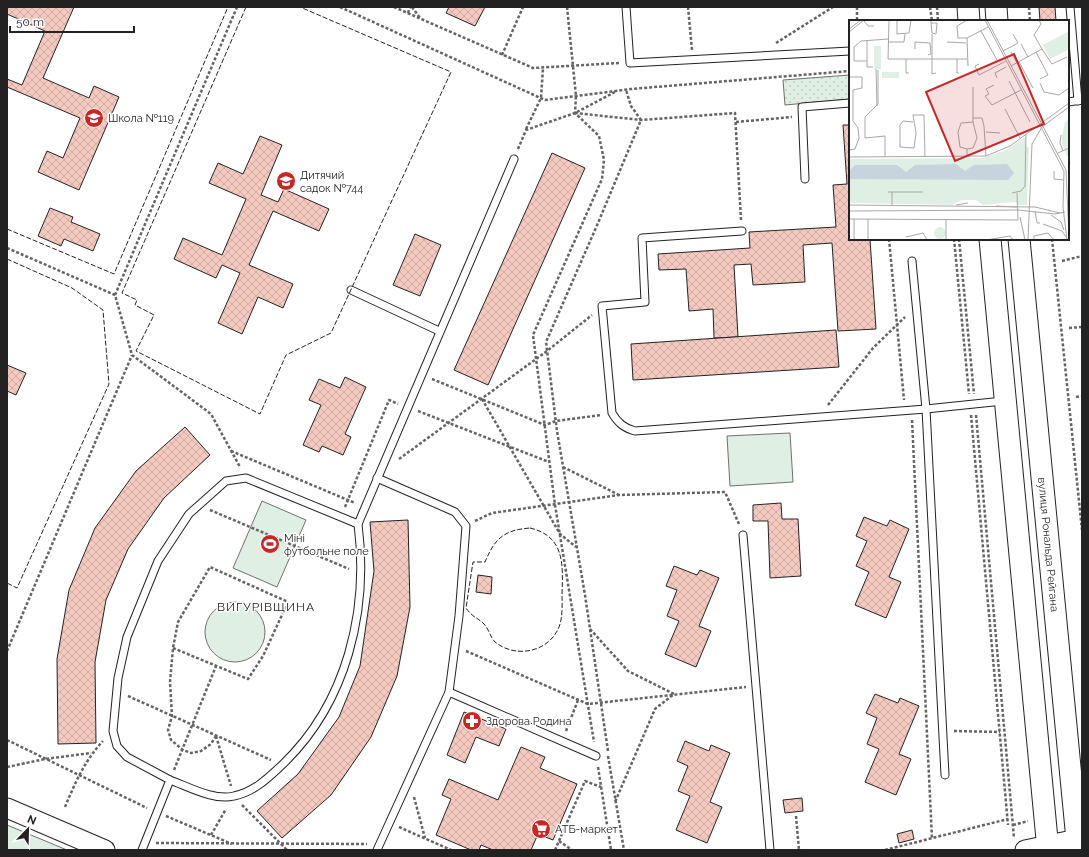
<svg xmlns="http://www.w3.org/2000/svg" width="1089" height="857" viewBox="0 0 1089 857" font-family="Raleway,sans-serif">
<style>
.grass{fill:url(#grass-dots);stroke:#6f6f6f}
.green{fill:#e0efe3;stroke:#6f6f6f}
.building{fill:url(#building-cross-hatch);stroke:#222}
.lines{fill:none;stroke-linecap:round;stroke-linejoin:round}
.service-casing{stroke:#222;stroke-width:9}
.tertiary-casing{stroke:#222;stroke-width:21}
.secondary-casing{stroke:#222;stroke-width:23}
.path{stroke:#646464;stroke-width:2.5;stroke-dasharray:3 2;stroke-linecap:butt}
.service{stroke:#fff;stroke-width:7}
.tertiary{stroke:#fff;stroke-width:19}
.secondary{stroke:#fff;stroke-width:21}
.fence{stroke:#222;stroke-width:1;stroke-dasharray:5 2;stroke-linecap:butt}
.labels{text-anchor:middle;stroke-width:3;stroke-linejoin:round;paint-order:stroke}
.poi-label{font-size:11px;fill:#222;stroke:#fff;text-anchor:start}
.street-label{font-size:11px;fill:#222;stroke:#fff}
.neighbourhood-label{font-size:12px;letter-spacing:1px;fill:#222;stroke:#fff}
.inset-road{fill:none;stroke:#a7a7a7;stroke-width:1}
.view{fill:#c62828;fill-opacity:0.15;stroke:#c62828;stroke-width:2}
.inset-edge{fill:none;stroke:#222;stroke-width:2}
</style>
<defs>
<pattern id="grass-dots" width="8" height="8" patternUnits="userSpaceOnUse"><rect width="8" height="8" fill="#e0efe3"/><path d="M2 2h.1M6 6h.1" fill="none" stroke="#c0cdc2" stroke-width="1.8" stroke-linecap="round"/></pattern>
<pattern id="building-cross-hatch" width="8" height="8" patternUnits="userSpaceOnUse"><rect width="8" height="8" fill="#f3c9c0"/><path d="M0 0l8 8M0 8l8-8" fill="none" stroke="#d0aca5"/></pattern>
</defs>
<rect width="100%" height="100%" fill="#fff"/>
<polygon class="grass" points="850,75 850,99 785,105 783,80"/>
<g class="green">
<polygon points="790,433 793,482 730,486 727,436"/>
<polygon points="262,501 306,520 277,587 233,568"/>
<circle cx="235" cy="632" r="30"/>
<polygon points="7,825 67,850 7,850"/>
</g>
<g class="building">
<polygon points="7,7 74,7 43,78 89,98 94,86 119,97 79,190 38,172 47,151 63,158 80,118 7,87 7,79 22,85 45,31 7,14"/>
<polygon points="449,7 485,7 475,26 446,13"/>
<polygon points="1039,7 1055,7 1056,21 1040,21"/>
<polygon points="843,125 850,125 850,239 870,239 876,329 838,331 832,243 803,245 805,282 753,285 751,264 734,265 738,337 714,338 713,309 689,311 686,269 659,270 658,254 750,248 749,232 836,227 833,185 847,184"/>
<polygon points="260,136 282,145 261,195 278,202 284,189 329,209 319,231 273,211 249,265 293,284 283,308 258,297 242,334 218,323 240,273 222,265 216,278 174,259 183,238 222,255 246,199 209,183 218,163 243,174"/>
<polygon points="552,153 585,168 488,385 454,370"/>
<polygon points="50,208 73,217 71,222 100,234 93,251 64,239 61,246 38,236"/>
<polygon points="415,234 441,245 420,296 393,285"/>
<polygon points="836,330 839,367 633,380 631,344"/>
<polygon points="7,365 26,373 16,395 7,391"/>
<polygon points="345,377 366,387 345,434 351,437 343,455 322,446 319,452 303,445 321,405 309,400 319,379 340,388"/>
<polygon points="185,427 210,455 164,498 128,549 106,600 95,662 96,743 58,744 57,659 69,590 95,528 136,471"/>
<polygon points="781,503 782,519 798,519 801,576 770,578 768,521 753,521 753,505"/>
<polygon points="864,517 887,526 890,520 909,529 889,577 901,582 886,618 855,605 869,572 856,566 867,541 856,536"/>
<polygon points="408,520 410,607 397,676 371,737 331,795 282,838 257,811 298,774 339,717 360,666 374,571 370,522"/>
<polygon points="674,566 697,575 700,570 719,578 699,626 711,631 696,667 665,654 679,621 667,616 677,590 666,586"/>
<polygon points="478,575 492,577 491,594 476,592"/>
<polygon points="875,694 898,703 900,698 919,706 899,754 911,759 896,795 865,782 879,749 867,744 877,718 866,713"/>
<polygon points="464,712 506,729 499,746 476,737 465,763 447,755"/>
<polygon points="685,741 709,751 711,745 730,753 710,802 722,807 707,843 676,830 690,796 678,791 688,766 677,761"/>
<polygon points="521,747 545,757 540,768 577,784 553,840 538,834 531,850 493,850 481,845 479,850 471,850 436,835 451,799 442,795 449,779 498,800"/>
<polygon points="802,798 803,811 785,813 783,800"/>
<polygon points="912,830 914,839 899,843 897,834"/>
</g>
<g class="lines">
<defs>
<g id="service">
<polyline points="626,7 630,63 850,51"/>
<polyline points="1070,7 1078,101"/>
<polyline points="1068,102 1082,100"/>
<polyline points="805,179 802,107 850,103"/>
<path d="M 742,231 L 642,238 L 645,302 L 602,306 L 612,413 C 618,423 624,428 635,431 L 926,409 L 1003,401"/>
<polyline points="912,261 926,409 945,775"/>
<polyline points="351,290 439,331"/>
<polyline points="377,478 455,512 466,526 459,616 449,692 377,850"/>
<polyline points="743,535 770,850"/>
<polyline points="449,692 596,756"/>
<path d="M 170,780 C 189,787 214,801 234,796 C 254,792 268,778 282,765 C 347,703 369,611 358,524"/>
<polyline points="142,850 170,780 127,757 117,746 113,731 118,678 127,637 158,561 189,514 226,481 246,478 358,524 514,159"/>
</g>
<g id="tertiary">
<polyline points="7,808 105,850"/>
<polyline points="1025,850 1082,838"/>
</g>
<g id="secondary">
<polyline points="968,7 969,21"/>
<polyline points="996,7 997,21"/>
<polyline points="990,239 1048,850"/>
<path id="s1" d="M 1019,239 L 1078,850"/>
</g>
</defs>
<use href="#service" class="service-casing"/>
<use href="#tertiary" class="tertiary-casing"/>
<use href="#secondary" class="secondary-casing"/>
<g class="path">
<polyline points="340,7 545,100 631,89 850,71"/>
<polyline points="394,7 533,68 619,63"/>
<polyline points="412,7 420,18"/>
<polyline points="567,7 576,96 575,113 599,136 604,160 602,179 533,335 555,505 594,742"/>
<polyline points="688,7 692,50"/>
<polyline points="857,7 857,21"/>
<polyline points="930,7 932,21"/>
<polyline points="937,7 938,21"/>
<polyline points="1029,7 1030,21"/>
<polyline points="408,13 410,7"/>
<polyline points="776,43 833,7"/>
<polyline points="502,55 523,7"/>
<polyline points="615,92 575,113 641,120 735,113 741,220"/>
<polyline points="736,122 792,117"/>
<polyline points="526,129 541,98 543,68"/>
<polyline points="518,149 526,130 575,113"/>
<polyline points="889,239 904,400"/>
<polyline points="954,239 969,394"/>
<polyline points="959,239 974,394"/>
<polyline points="1052,239 1082,530"/>
<polyline points="7,248 115,295 132,355 211,414 240,467"/>
<polyline points="1062,261 1082,256"/>
<polyline points="115,295 237,7"/>
<polyline points="1069,328 1082,327"/>
<polyline points="432,379 545,425 556,421 601,415"/>
<polyline points="1076,397 1082,396"/>
<polyline points="482,399 560,534 576,547"/>
<polyline points="828,405 873,348 905,317"/>
<polyline points="418,411 549,462"/>
<polyline points="971,415 1008,825"/>
<polyline points="976,415 1014,838"/>
<polyline points="912,420 932,839"/>
<polyline points="231,451 355,503"/>
<polyline points="399,459 547,351 592,315"/>
<polyline points="563,467 619,495"/>
<polyline points="345,507 389,400 398,404"/>
<polyline points="210,510 349,569"/>
<polyline points="475,521 492,513 619,495 725,492 739,524"/>
<polyline points="590,629 628,671 674,694 655,709 615,802"/>
<polyline points="173,648 248,679 263,656 288,602 210,567 178,622 173,648 170,682 172,716 168,730 171,740 183,750 191,753 201,751 211,744 216,736"/>
<polyline points="7,651 132,355"/>
<polyline points="466,651 588,704 746,687"/>
<polyline points="128,696 271,760"/>
<polyline points="566,731 578,700"/>
<polyline points="954,731 1000,732"/>
<polyline points="216,736 231,786"/>
<polyline points="7,740 147,808"/>
<polyline points="608,751 585,595 557,431 546,342 598,223 641,120 631,106 626,90"/>
<polyline points="608,756 624,850"/>
<polyline points="7,767 45,759 91,753"/>
<polyline points="598,767 611,850"/>
<polyline points="174,770 216,666"/>
<polyline points="414,797 425,838"/>
<polyline points="242,805 287,850"/>
<path d="M 65,807 C 75,783 85,760 103,741"/>
<polyline points="166,816 232,844"/>
<polyline points="796,816 799,850"/>
<polyline points="1013,825 1028,821"/>
<polyline points="399,827 451,850"/>
<polyline points="211,835 226,809"/>
<polyline points="559,841 572,850"/>
<polyline points="156,843 367,844"/>
<polyline points="555,850 585,781 601,787"/>
<polyline points="885,850 1008,819"/>
</g>
<use href="#service" class="service"/>
<use href="#tertiary" class="tertiary"/>
<use href="#secondary" class="secondary"/>
<g class="fence">
<polyline points="246,7 122,293 137,300 135,305 154,315 136,351 260,414 286,355 331,333 451,72 300,7"/>
<polyline points="7,229 114,274 228,7"/>
<polyline points="7,259 72,288 103,310 109,384 17,588 7,583"/>
<path d="M 530,528 C 565,536 563,565 562,594 C 562,604 563,617 559,627 C 549,652 516,659 495,642 C 490,637 489,629 484,624 C 477,617 473,618 466,608 L 473,562 L 485,562 C 495,538 504,530 530,528 Z"/>
</g>
</g>
<defs>
<symbol id="school-disc" viewBox="-11 -11 22 22"><circle r="9.5" fill="#c62828" stroke="#fff"/><path d="M0-5L7-2L0 1L-7-2ZM-4 1L0 2.5L4 1V4Q0 6-4 4Z" fill="#fff"/></symbol>
<symbol id="stadium-disc" viewBox="-11 -11 22 22"><circle r="9.5" fill="#c62828" stroke="#fff"/><path d="M0-5a6.5 5 0 1 0 0 10a6.5 5 0 1 0 0-10ZM-3.5-1.8h7v3.6h-7Z" fill="#fff"/></symbol>
<symbol id="pharmacy-disc" viewBox="-11 -11 22 22"><circle r="9.5" fill="#c62828" stroke="#fff"/><path d="M-2-6h4v4h4v4h-4v4h-4v-4h-4v-4h4Z" fill="#fff"/></symbol>
<symbol id="supermarket-disc" viewBox="-11 -11 22 22"><circle r="9.5" fill="#c62828" stroke="#fff"/><path d="M-6-5.5h2.5l.6 2H6L4.5 2H-2.5L-4.4-4H-6ZM-1.5 3.2a1.3 1.3 0 1 0 .1 0ZM3 3.2a1.3 1.3 0 1 0 .1 0Z" fill="#fff"/></symbol>
</defs>
<g fill-rule="evenodd">
<use href="#school-disc" x="83" y="107" width="22" height="22"/>
<use href="#school-disc" x="275" y="170" width="22" height="22"/>
<use href="#stadium-disc" x="259" y="533" width="22" height="22"/>
<use href="#pharmacy-disc" x="461" y="710" width="22" height="22"/>
<use href="#supermarket-disc" x="530" y="818" width="22" height="22"/>
</g>
<g class="labels">
<g class="poi-label">
<text x="108" y="122">Школа №119</text>
<text x="300" y="179">Дитячий<tspan x="300" dy="13">садок №744</tspan></text>
<text x="284" y="542">Міні<tspan x="284" dy="13">футбольне поле</tspan></text>
<text x="486" y="725">Здорова Родина</text>
<text x="555" y="833">АТБ-маркет</text>
</g>
<g class="street-label">
<text dy="4" stroke="none"><textPath href="#s1" startOffset="307">вулиця Рональда Рейгана</textPath></text>
</g>
<g class="neighbourhood-label">
<text x="266" y="611">ВИГУРІВЩИНА</text>
</g>
</g>
<g transform="translate(849 20)">
<rect width="220" height="220" fill="#fff"/>
<path d="M 25,26 L 32,26 L 32,49 L 25,49 ZM85 213a6 6 0 1 1 12 0a6 6 0 1 1-12 0Z" fill="#e0efe3"/>
<path d="M 220,99 L 220,136 L 218,136 L 213,125 L 213,116 L 216,102 Z" fill="#e0efe3"/>
<path d="M 220,11 L 220,29 L 201,39 L 194,25 ZM 33,52 L 50,52 L 50,58 L 33,58 ZM 176,117 L 177,127 L 180,127 L 178,185 L 170,185 L 166,182 L 134,185 L 127,180 L 113,180 L 103,185 L 0,183 L 0,139 L 133,138 L 155,131 Z" fill="#e0efe3"/>
<path d="M 107,144 L 116,151 L 125,145 L 158,144 L 165,153 L 159,160 L 0,159 L 0,151 L 6,145 L 48,145 L 57,152 L 66,145 Z" fill="#c7d3dd"/>
<path class="inset-road" d="M 40,0 L 39,39 L 118,39M 48,0 L 48,14 L 60,13 L 62,0M 82,0 L 82,3 L 83,13 L 87,14 L 88,3 L 82,3M 118,0 L 108,6 L 109,18 L 118,18 L 139,7M 136,0 L 215,151 L 214,187 L 218,220M 138,0 L 217,150 L 220,217M 15,1 L 19,6 L 25,6M 0,9 L 12,0M 132,11 L 148,40M 0,12 L 15,0M 83,14 L 83,54 L 87,53M 118,18 L 119,46M 18,21 L 18,47 L 24,47M 39,22 L 55,22 L 56,14M 98,22 L 117,23M 172,24 L 179,37M 66,29 L 66,22 L 81,23 L 82,34 L 79,35M 193,29 L 203,44 L 218,37M 154,31 L 169,23 L 164,14M 162,32 L 168,43M 187,32 L 199,55 L 191,59M 57,39 L 57,53 L 60,53M 108,39 L 108,53 L 110,53M 18,41 L 5,41 L 5,27 L 12,21 L 39,19M 170,42 L 184,68M 130,44 L 126,46 L 130,55 L 157,41M 162,46 L 193,29 L 185,15 L 192,4 L 190,0M 27,49 L 28,86M 29,50 L 29,84 L 16,97 L 16,118 L 36,116 L 36,137M 0,57 L 13,57 L 13,68 L 4,70 L 4,101 L 9,108 L 10,118 L 6,129 L 0,130M 148,58 L 146,53 L 157,47M 160,61 L 181,102M 191,63 L 195,72 L 210,75 L 220,68M 145,65 L 137,69 L 140,74 L 136,76 L 143,85 L 172,70M 156,89 L 171,118M 124,98 L 133,98 L 135,106 L 137,136M 64,102 L 54,101 L 51,105 L 51,127 L 65,128 L 67,113 L 64,95 L 75,95 L 76,137M 137,112 L 151,113M 212,115 L 211,123 L 214,131M 118,129 L 124,128 L 128,118 L 124,102M 209,133 L 220,128M 0,137 L 137,136 L 161,126 L 220,83M 118,137 L 118,129 L 111,127 L 109,112 L 112,103 L 124,102 L 124,67M 205,151 L 205,159 L 215,160M 39,172 L 74,172M 163,173 L 172,171 L 176,166 L 177,114M 168,173 L 169,200M 0,185 L 186,187 L 211,193M 107,185 L 119,183M 43,186 L 43,172M 147,186 L 168,187M 0,191 L 169,190 L 206,194 L 216,192M 186,191 L 188,203 L 191,203M 202,195 L 212,202 L 215,210M 171,197 L 176,220M 0,199 L 169,200M 5,199 L 5,220M 19,199 L 19,220M 194,204 L 213,211 L 217,217M 57,217 L 74,213 L 78,220M 97,220 L 97,199M 137,220 L 161,216 L 164,220M 179,220 L 183,124 L 193,107 L 220,87M 185,220 L 185,216 L 199,213 L 205,220"/>
<path class="view" d="M 165,34 L 195,104 L 106,141 L 77,72 Z"/>
<rect width="220" height="220" class="inset-edge"/>
</g>
<rect width="1089" height="857" fill="none" stroke="#222222" stroke-width="16"/>
<g transform="translate(28 829) rotate(23)" stroke="#ffffff" stroke-width="3" paint-order="stroke">
<path d="M0-3L7 15L0 10L-7 15Z" fill="#222222"/>
<text y="-6" font-size="11" font-weight="bold" text-anchor="middle" fill="#222222">N</text>
</g>
<path d="M10 26v6h124v-6" fill="none" stroke="#222222" stroke-width="2"/>
<text x="16" y="26" font-size="12" fill="#222222" stroke="#ffffff" stroke-width="3" paint-order="stroke">50 m</text>
</svg>
